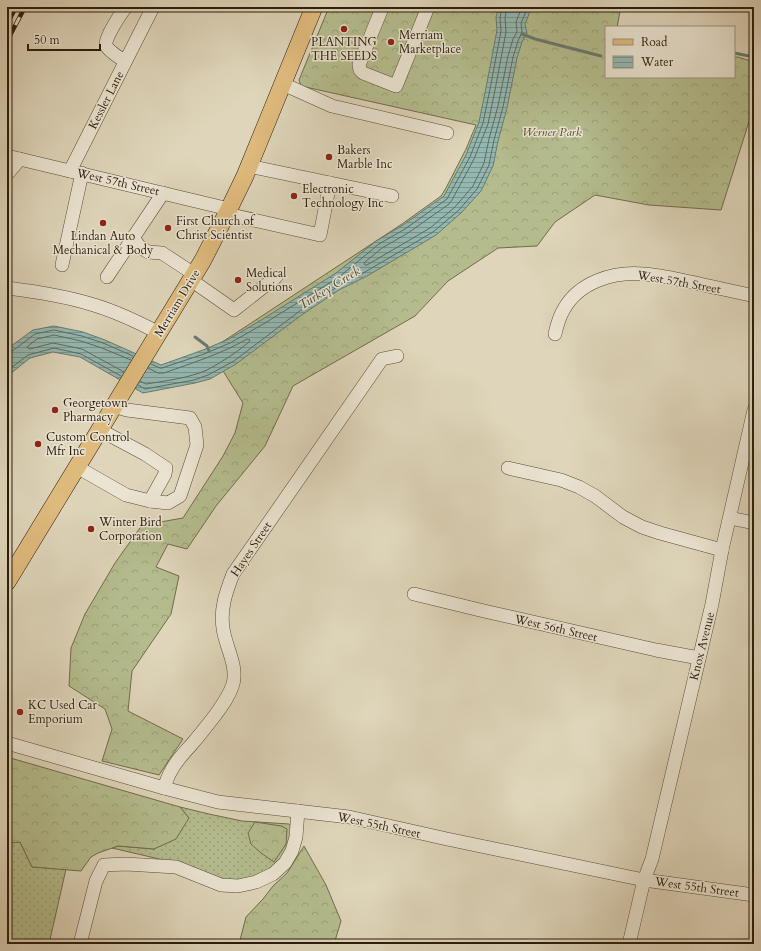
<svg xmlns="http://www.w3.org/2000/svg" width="761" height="951" viewBox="0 0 761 951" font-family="Cardo,serif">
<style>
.grass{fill:url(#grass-dots);stroke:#706c4c}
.forest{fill:url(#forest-crowns);stroke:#706c4c}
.water{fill:url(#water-rules);stroke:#697a70}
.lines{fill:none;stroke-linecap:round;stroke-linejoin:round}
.shore{stroke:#5f6a5f;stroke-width:1}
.stream{stroke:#697a70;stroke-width:3}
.minor-casing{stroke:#584b38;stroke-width:14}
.major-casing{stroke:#2b1d0c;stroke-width:18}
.minor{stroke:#eae4d2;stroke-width:13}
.major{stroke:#dfba7d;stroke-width:17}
.rail-casing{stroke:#2b1d0c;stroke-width:4.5}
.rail{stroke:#eae4d2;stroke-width:3;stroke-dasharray:9;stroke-linecap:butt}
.poi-dot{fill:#8f2418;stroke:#eae4d2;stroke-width:1.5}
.labels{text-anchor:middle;stroke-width:3;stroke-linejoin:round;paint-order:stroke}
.poi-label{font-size:12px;fill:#2b1d0c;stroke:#eae4d2;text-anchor:start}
.street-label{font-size:12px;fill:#2b1d0c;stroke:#eae4d2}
.park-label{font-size:12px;font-style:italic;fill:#544d33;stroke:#eae4d2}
.water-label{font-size:13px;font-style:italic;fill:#4a4c3e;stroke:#eae4d2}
</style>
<defs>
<pattern id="grass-dots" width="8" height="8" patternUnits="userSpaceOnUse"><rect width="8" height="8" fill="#b4bc8d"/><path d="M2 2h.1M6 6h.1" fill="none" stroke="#9ba178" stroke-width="1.8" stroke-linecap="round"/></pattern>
<pattern id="forest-crowns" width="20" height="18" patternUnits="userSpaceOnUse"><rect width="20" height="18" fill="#b4bc8d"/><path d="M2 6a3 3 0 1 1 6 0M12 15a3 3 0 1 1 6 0" fill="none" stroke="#9ba178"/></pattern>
<pattern id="water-rules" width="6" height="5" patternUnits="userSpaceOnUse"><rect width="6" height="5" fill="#93b8b2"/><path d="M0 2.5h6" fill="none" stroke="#78958f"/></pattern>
</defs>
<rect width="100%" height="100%" fill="#ded5ba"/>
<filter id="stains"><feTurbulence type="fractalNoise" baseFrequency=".005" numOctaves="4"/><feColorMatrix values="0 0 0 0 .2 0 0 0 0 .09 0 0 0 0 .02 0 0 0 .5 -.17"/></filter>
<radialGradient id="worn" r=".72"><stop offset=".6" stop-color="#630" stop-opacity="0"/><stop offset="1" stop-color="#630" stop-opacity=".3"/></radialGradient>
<g class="grass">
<polygon points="180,807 209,814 242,821 289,824 292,826 292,840 283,857 271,868 252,877 233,882 212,876 185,865 112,848 118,846 154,849 189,818"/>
<polygon points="20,842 32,867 66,869 49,944 7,944 7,855 10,843"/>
</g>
<g class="forest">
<polygon points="329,7 621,7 617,27 606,27 606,77 734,77 734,57 738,57 754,62 754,108 753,109 721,210 649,205 595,195 555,222 537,246 498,248 448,281 415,316 293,386 265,446 216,506 187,549 168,544 156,567 179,576 171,614 132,671 128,711 183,739 159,775 102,761 112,729 105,709 69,686 71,648 85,614 115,563 142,525 166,521 183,518 223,456 235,433 243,403 210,350 402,224 441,196 446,188 466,149 476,125 301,86 299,80"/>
<polygon points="7,757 180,807 189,818 176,839 154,849 118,846 98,853 91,857 81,871 32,867 20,842 10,843 7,855"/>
<polygon points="255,822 281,826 287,829 286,844 274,862 261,853 251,844 248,833"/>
<polygon points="304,846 326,885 341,921 334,944 239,944 246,917 263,899 273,886 287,873"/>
</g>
<polygon class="water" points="499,7 532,7 525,24 527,33 522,42 517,58 507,108 498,141 493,166 481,191 461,213 436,235 367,276 339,290 303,314 236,364 210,379 195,383 143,393 80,357 53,352 30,358 10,374 7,377 7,349 33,330 54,326 83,332 105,340 161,365 203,350 229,339 263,319 336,273 376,241 403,225 444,196 466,155 479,122 486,88 497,30 496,17"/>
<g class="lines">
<g class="shore">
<polyline points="507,7 505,18 506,32 495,90 488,124 474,159 452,200 449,204 408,233 382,248 365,262 364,263 365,265 367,265 430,228 455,207 473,186 484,163 489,139 498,106 508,56 513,39 517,32 516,22 522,7"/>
<polyline points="7,352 11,352 35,334 54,330 82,336 103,343 133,356"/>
<polyline points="151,364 160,368 162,368 204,354 230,343 265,323 339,277 379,244 405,229 447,199 470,157 483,123 490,89 501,31 500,18 502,7"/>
<polyline points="7,371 28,355 54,348 81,354 121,376"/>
<polyline points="124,372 82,349 53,343 30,349 28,348 27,347 37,339 54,335 81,341 102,348 131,360"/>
<path d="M 140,381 L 146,384 C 165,381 189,378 207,370 C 222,362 236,353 249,342 L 250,340 L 247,339 C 221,354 192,363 164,373 L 158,373 L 148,368"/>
<polyline points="138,385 145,389 194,380 208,375 234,361 301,310 337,287 365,272 433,232 459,210 477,189 489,165 494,140 503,107 513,57 518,41 522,32 521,23 528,7"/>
</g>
<g class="stream">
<polyline points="522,34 535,39 601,56"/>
<polyline points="734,53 754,57"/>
<polyline points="195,337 207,346 209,351"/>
</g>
<defs>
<g id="minor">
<polyline points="379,7 382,8 359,65 360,70 363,73 396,86 428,7"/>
<path d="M 125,61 C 120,58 108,51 106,45 C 104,39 121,13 126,7"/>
<polyline points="283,84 332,106 447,133"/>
<polyline points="7,156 229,209"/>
<polyline points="249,166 392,196"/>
<polyline points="70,171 153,7"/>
<polyline points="9,172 20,159"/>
<polyline points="227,214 320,235 330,183"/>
<polyline points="133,237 139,246 148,252 162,253 194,274"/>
<polyline points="62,265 82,173"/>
<polyline points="107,277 163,193"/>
<polyline points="191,280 234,310 276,277"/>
<path d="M 7,288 C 36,292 66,296 94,305 C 117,312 138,322 159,333"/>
<path d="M 555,334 C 557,325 559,317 564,309 C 579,282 614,271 644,274 C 660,275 676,279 691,282 C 712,287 733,291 754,296"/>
<polyline points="100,430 145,454 166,468 165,474 150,501"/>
<polyline points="77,467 126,495 150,501 168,503 180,496 197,445 195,427 190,418 127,410 114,406"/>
<polyline points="508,468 561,480 579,487 595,496 623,517 642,527 660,533 722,550"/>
<polyline points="730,518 754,523"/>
<polyline points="414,594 484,611 656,650 699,658"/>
<polyline points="7,743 164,788 218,802 349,817 447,839 644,880 754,895"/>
<path d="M 164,788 C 166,782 168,776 171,771 C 176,761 184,753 192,744 C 199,736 206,727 213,718 C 221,707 229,697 233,684 C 238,665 225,646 223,628 C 220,609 226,592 233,574 L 382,359 L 397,356"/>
<polyline points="80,944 96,881 104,865 126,864 176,867 221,885 238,886 256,882 273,874 285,863 292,851 296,837 298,811"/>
<polyline points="629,944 644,880 652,859 712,604 722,550 754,410"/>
</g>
<polyline id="major" points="7,582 203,260 229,209 245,176 314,7"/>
</defs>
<use href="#minor" class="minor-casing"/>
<use href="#major" class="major-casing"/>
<use href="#minor" class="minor"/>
<use href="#major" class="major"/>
<defs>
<g id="rail">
<polyline points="7,24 16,7"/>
<polyline points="7,41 25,7"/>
</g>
</defs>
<use href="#rail" class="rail-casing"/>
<use href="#rail" class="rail"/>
</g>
<g class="poi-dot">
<circle cx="344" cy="29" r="4"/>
<circle cx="391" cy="42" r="4"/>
<circle cx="329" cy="157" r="4"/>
<circle cx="294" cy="196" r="4"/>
<circle cx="103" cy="223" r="4"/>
<circle cx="168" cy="228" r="4"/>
<circle cx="238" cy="280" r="4"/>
<circle cx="55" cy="410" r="4"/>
<circle cx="38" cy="444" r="4"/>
<circle cx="91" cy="529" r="4"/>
<circle cx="20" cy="712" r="4"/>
</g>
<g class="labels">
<g class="poi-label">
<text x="399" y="39">Merriam<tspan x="399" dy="14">Marketplace</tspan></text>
<text x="344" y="46" text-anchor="middle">PLANTING<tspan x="344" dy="14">THE SEEDS</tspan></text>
<text x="337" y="154">Bakers<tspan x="337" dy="14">Marble Inc</tspan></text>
<text x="302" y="193">Electronic<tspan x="302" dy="14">Technology Inc</tspan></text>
<text x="176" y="225">First Church of<tspan x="176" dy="14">Christ Scientist</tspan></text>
<text x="103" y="240" text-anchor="middle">Lindan Auto<tspan x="103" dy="14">Mechanical &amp; Body</tspan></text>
<text x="246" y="277">Medical<tspan x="246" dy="14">Solutions</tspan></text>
<text x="63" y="407">Georgetown<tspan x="63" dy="14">Pharmacy</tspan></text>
<text x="46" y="441">Custom Control<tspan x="46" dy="14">Mfr Inc</tspan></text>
<text x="99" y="526">Winter Bird<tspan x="99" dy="14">Corporation</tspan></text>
<text x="28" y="709">KC Used Car<tspan x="28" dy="14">Emporium</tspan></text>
</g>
<g class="street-label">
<text transform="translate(106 100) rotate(-63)" y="4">Kessler Lane</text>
<text transform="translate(118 182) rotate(13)" y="4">West 57th Street</text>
<text transform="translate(679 282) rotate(10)" y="4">West 57th Street</text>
<text transform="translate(177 303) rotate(-59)" y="4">Merriam Drive</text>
<text transform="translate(251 549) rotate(-56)" y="4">Hayes Street</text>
<text transform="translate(556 628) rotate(13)" y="4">West 56th Street</text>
<text transform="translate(702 646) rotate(-76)" y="4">Knox Avenue</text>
<text transform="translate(379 825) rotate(12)" y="4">West 55th Street</text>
<text transform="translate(697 887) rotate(8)" y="4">West 55th Street</text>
</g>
<g class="park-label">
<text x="552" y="136">Werner Park</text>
</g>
<g class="water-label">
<text transform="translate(329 287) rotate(-32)" y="5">Turkey Creek</text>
</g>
</g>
<rect width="761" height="951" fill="none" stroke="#ded5ba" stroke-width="24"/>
<rect x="8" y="8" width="745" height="935" fill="none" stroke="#2b1d0c" stroke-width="2"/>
<rect x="12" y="12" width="737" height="927" fill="none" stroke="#2b1d0c"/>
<rect x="605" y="26" width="130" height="52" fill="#eae4d2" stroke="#9e9483"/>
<rect x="613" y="39" width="20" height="6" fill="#dfba7d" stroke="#9e9483"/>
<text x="641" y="46" font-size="12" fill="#2b1d0c">Road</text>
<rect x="613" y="56" width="20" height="12" fill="url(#water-rules)" stroke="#9e9483"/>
<text x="641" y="66" font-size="12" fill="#2b1d0c">Water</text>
<path d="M28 44v6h72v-6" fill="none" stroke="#2b1d0c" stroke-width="2"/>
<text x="34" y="44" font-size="12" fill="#2b1d0c" stroke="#eae4d2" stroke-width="3" paint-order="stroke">50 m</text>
<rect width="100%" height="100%" filter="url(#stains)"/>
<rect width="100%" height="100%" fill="url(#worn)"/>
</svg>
